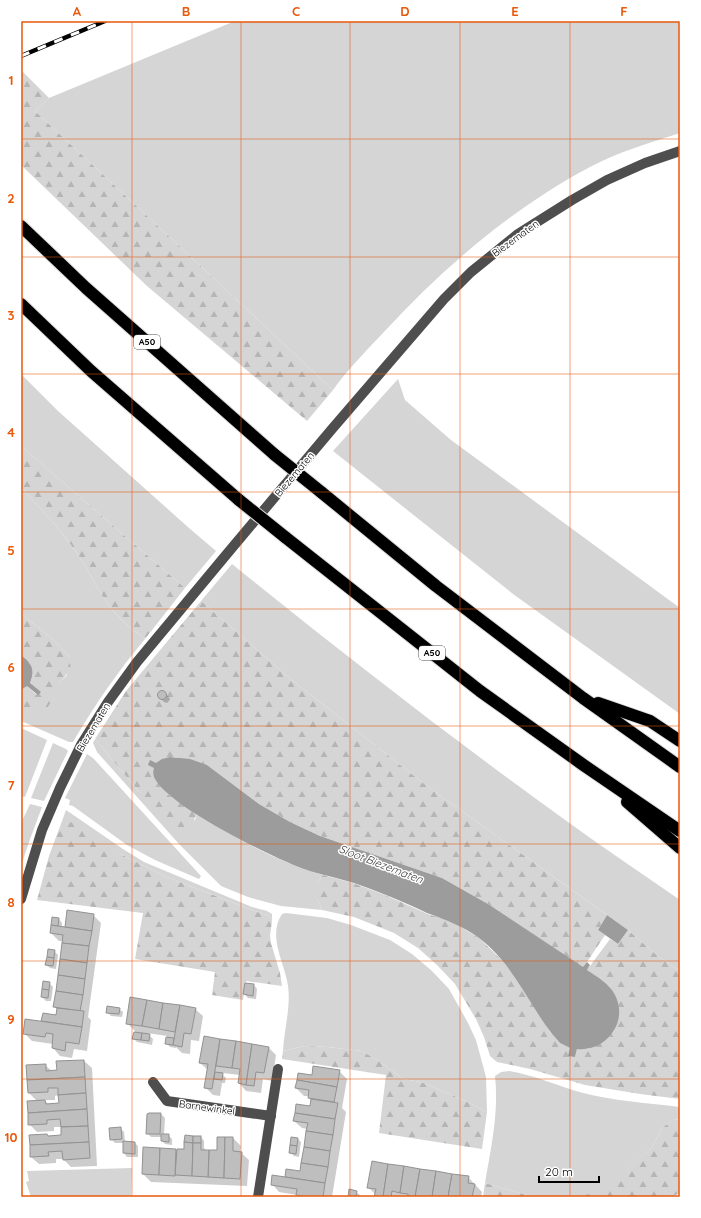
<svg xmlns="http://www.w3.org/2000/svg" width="701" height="1218" viewBox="0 0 701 1218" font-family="Quicksand,sans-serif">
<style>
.grass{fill:#d5d5d5}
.forest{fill:url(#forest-firs)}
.water{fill:#9c9c9c}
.shadow{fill:#0003;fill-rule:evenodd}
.building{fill:#bebebe;stroke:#929292}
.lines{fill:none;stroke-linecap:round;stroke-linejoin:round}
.highway-casing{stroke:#dbdbdb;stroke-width:14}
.minor{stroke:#4e4e4e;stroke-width:10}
.highway{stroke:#000;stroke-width:12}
.rail-casing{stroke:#000;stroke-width:4.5}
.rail{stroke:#fff;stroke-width:3;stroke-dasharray:9;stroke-linecap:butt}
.highway-bridge-casing{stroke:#dbdbdb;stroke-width:14;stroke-linecap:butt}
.highway-bridge{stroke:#000;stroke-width:12}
.grid{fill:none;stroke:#e8590c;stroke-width:1;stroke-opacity:0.55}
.labels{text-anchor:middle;stroke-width:3;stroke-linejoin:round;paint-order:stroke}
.shield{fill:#fff;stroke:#4c4c4c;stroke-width:1}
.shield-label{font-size:9px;font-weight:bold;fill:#000}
.street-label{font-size:10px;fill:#000;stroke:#fff}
.water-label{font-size:11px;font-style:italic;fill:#3d3d3d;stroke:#fff}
.neatline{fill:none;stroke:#e8590c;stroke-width:1.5}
.grid-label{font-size:13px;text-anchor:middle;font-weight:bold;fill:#e8590c}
</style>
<defs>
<pattern id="forest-firs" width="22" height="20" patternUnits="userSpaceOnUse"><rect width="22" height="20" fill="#d5d5d5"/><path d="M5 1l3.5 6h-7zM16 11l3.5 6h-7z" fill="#b5b5b5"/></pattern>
</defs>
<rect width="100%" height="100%" fill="#fff"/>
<g class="grass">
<path d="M 235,21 L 680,21 L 680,133 C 649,143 618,152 590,167 C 511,209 443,268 383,333 C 366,351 348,369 333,390 L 35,111 L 49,98 Z"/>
<polygon points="21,374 58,411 189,528 216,551 185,588 21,446"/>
<polygon points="398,379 405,400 451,440 680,608 680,714 513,594 333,451"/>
<path d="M 21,488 C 42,510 63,532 80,558 C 93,577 102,601 119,617 C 126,625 136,632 145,639 C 118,671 94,706 73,742 L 69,742 L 21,721 L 21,714 L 53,700 L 56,686 L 67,675 L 69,657 L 57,643 L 21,613 Z"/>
<path d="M 232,564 C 342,653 454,740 568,822 C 605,849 643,874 680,900 L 680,971 L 659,957 L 628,930 L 427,786 L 292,680 L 201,601 Z"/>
<polygon points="21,728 47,740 25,797 21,796"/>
<path d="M 95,739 L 139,792 L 195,820 L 197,814 C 237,839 278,862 323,875 L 317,883 L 317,898 L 322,910 L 281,906 L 248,897 L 221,886 L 179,844 L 97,752 L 93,743 Z"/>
<polygon points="53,743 66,749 68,751 44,801 31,798"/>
<polygon points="87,754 93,758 201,876 199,879 155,860 127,845 73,806 69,805 70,800 65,798"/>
<polygon points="30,804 42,807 29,842 21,866 21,823"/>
<polygon points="66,810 123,849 144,862 252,907 267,911 272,914 272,921 269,916 239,905 167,877 120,854 62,821"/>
<path d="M 286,913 L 327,918 L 351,925 L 390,940 L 412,954 L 432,971 L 449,989 L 468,1023 L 476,1040 L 486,1077 L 487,1112 L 466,1101 L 421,1082 L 403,1079 L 379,1061 L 362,1051 L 328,1047 L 304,1046 L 283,1051 C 284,1030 291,1007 288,986 C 285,963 267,937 282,914 Z"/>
<path d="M 509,1071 C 534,1075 558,1086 583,1093 C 615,1101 648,1103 680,1107 L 680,1120 L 674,1119 L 662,1128 L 652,1147 L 603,1194 L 561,1197 L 534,1197 L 485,1183 C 491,1148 499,1112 495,1076 L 501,1072 Z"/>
<polygon points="132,1168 131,1197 31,1197 26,1182 29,1181 27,1171"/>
</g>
<g class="forest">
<polygon points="22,71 49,98 35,111 333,390 307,421 147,286 21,165 21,72"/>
<path d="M 21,446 L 185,588 L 145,639 C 136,632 126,625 119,617 C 102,601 93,577 80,558 C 63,532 42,510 21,488 Z"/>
<path d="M 201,601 L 292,680 L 427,786 L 607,915 L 598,930 L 605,935 L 583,968 L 488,904 L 442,878 L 320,836 L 290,822 L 259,804 L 207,765 L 175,757 C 164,757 161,761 154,768 L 168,794 L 197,814 C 193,824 184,828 175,832 L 139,792 L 95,739 L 126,691 Z"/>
<path d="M 21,613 L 57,643 L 69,657 L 71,669 L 57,686 L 53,700 L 46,709 L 22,714 L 21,690 L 27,686 L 37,695 L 30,683 C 36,670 31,663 21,655 Z"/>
<polygon points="62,821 75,823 120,854 167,877 239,905 269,916 272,921 270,936 271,943 280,973 282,986 246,981 243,1000 212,995 215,972 135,959 143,913 37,900 49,856"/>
<polygon points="323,875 353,883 385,895 428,914 447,920 458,925 479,938 503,961 519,982 550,1032 560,1043 570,1048 575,1057 577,1049 588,1049 607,1039 614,1031 618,1019 619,1010 610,987 587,970 610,939 618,944 628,930 659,957 680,971 680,1099 640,1094 585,1085 530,1069 497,1062 490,1056 484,1037 476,1019 455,984 437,965 418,948 394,933 354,917 322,910 317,898 317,883"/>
<polygon points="304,1046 328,1047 362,1051 379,1061 403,1079 421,1082 466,1101 487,1112 482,1149 379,1133 386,1075 282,1059 283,1051"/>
<polygon points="674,1119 680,1120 680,1193 671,1197 561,1197 603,1193 652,1147 662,1128"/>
<polygon points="485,1183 534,1197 483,1197"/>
</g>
<g class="water">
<path d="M 21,655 C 31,663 36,669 30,683 L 41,692 L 38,695 L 27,686 L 21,690 Z"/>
<path d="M 170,757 L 190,759 L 207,765 L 259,804 L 290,822 L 320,836 L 442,878 L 488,904 L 583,967 L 587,962 L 590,965 L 587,970 C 597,977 609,983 615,995 C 629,1022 606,1052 577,1049 L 575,1057 L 568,1056 L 570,1048 L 560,1043 L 552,1034 C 526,1000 514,965 479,938 C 463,926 446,920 427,913 C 420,910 413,906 405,903 C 389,896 372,889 354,883 C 335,877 315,874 296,866 C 266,854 166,805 154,777 C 153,774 153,771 154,768 L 148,765 L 150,760 L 156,763 L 162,759 Z"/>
<polygon points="607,915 628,930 618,944 598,930"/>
</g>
<g class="shadow">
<polygon points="161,691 168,696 170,699 169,701 167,703 164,702 160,698 158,694 159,692"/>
<polygon points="68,911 93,915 101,923 88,1017 91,1020 87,1051 74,1049 72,1058 60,1056 53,1048 53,1044 32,1041 24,1033 42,1023 43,1014 57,1016 58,1010 55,1007 64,941 59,941 51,933 53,918 59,919 62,923 62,928 65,928"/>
<polygon points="54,951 58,955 56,969 50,968 46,965"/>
<polygon points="49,983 53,987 51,1001 46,1001 42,997"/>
<polygon points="254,985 257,989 256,999 248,998 244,994"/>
<polygon points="131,998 195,1009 203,1016 199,1041 191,1040 190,1054 182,1053 176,1047 176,1048 170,1047 166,1043 167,1036 147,1033 153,1039 152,1045 137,1042 134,1039 135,1031 127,1023"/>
<polygon points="119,1009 123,1012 122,1017 111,1016 107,1012"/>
<polygon points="204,1037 268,1047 276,1055 272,1081 263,1079 261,1093 246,1091 239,1083 240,1075 223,1073 223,1075 226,1078 225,1083 222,1083 220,1096 213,1095 205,1087 208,1070 200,1063"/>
<path d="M 84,1061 L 92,1068 L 97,1166 L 71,1167 L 63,1159 L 56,1159 L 56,1163 L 39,1164 L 31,1157 L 49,1137 L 62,1136 L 62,1127 L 54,1127 L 54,1131 L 37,1132 L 29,1124 L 37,1101 L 29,1093 L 45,1065 L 52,1071 L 58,1071 ZM 59,1095 L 60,1104 L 48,1104 L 44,1100 L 55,1100 L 55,1096 Z"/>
<polygon points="339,1071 347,1079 342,1108 346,1112 332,1197 299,1197 297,1195 279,1192 272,1184 301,1172 308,1129 302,1128 294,1121 311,1107 312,1101 309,1098 309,1096 304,1096 296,1088 313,1076"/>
<polygon points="149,1114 161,1114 165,1118 164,1135 168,1135 172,1139 172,1145 165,1144 162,1141 162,1137 151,1137 147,1133"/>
<polygon points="120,1128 124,1132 125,1142 135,1143 138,1146 138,1157 127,1157 124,1153 124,1143 115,1143 111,1139"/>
<polygon points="201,1137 204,1141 204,1148 207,1151 218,1151 233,1138 241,1146 240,1152 249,1160 247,1186 151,1182 143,1174 144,1148 185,1150"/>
<polygon points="298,1139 301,1142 299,1157 294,1156 290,1152"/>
<polygon points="468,1177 482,1192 481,1197 376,1197 376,1195 368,1187"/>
<polygon points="356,1192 360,1195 360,1197 349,1197"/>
</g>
<g class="building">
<circle cx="162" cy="695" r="4.5"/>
<polygon points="67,910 94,914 92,931 65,927"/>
<polygon points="52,917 59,918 58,926 51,925"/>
<polygon points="51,925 92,931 89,946 62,943 63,935 50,933"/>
<polygon points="62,943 89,946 87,963 60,959"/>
<polygon points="48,949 55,950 54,958 47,957"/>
<polygon points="47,957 54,958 53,966 45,965"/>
<polygon points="60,959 87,963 85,979 58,975"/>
<polygon points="58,975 85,979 83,995 56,991"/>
<polygon points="43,981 50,982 49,990 42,989"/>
<polygon points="245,983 254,984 253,996 243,994"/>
<polygon points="42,989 49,990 48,998 41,997"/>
<polygon points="56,991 83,995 80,1011 53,1007"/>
<polygon points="130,997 147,1000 142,1026 126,1024"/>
<polygon points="147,1000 163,1003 159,1029 142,1026"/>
<polygon points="163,1003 180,1005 175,1032 159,1029"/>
<polygon points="180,1005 196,1008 191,1034 184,1033 182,1047 173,1045"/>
<polygon points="107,1006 120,1008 119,1014 106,1013"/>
<polygon points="57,1008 84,1011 82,1027 41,1021 43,1013 56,1015"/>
<polygon points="25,1019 82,1027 79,1044 66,1042 65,1051 52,1048 53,1034 46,1033 45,1037 23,1034"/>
<polygon points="134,1032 142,1033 141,1040 132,1039"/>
<polygon points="142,1033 150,1034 149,1041 141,1040"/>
<polygon points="204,1036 220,1039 212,1089 204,1088 208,1064 199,1063"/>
<polygon points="166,1037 174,1038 173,1045 165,1044"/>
<polygon points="220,1039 236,1041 232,1068 216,1066"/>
<polygon points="236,1041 252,1044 246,1085 238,1083 240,1069 232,1068"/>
<polygon points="252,1044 269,1047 264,1073 256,1072 254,1086 246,1085"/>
<polygon points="84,1060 85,1077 27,1080 26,1065 46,1064 46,1071 57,1070 56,1061"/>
<polygon points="313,1066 340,1070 337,1087 297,1080 298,1073 312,1075"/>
<polygon points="215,1072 223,1073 222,1080 214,1079"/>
<polygon points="85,1077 86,1093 58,1095 58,1088 48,1088 48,1092 28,1093 27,1080"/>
<polygon points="297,1080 337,1087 334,1102 308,1098 309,1090 295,1088"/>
<polygon points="86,1093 87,1109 28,1113 27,1101 45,1100 46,1104 59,1103 58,1095"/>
<polygon points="311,1099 338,1103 335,1119 295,1113 296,1104 310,1106"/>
<polygon points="87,1109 88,1126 61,1127 60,1119 47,1120 47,1124 28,1125 28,1113"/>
<polygon points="149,1113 161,1113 160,1134 146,1134 147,1114"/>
<polygon points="295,1113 335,1119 333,1135 306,1131 308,1123 293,1121"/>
<polygon points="88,1126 89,1142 30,1145 29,1135 47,1134 48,1136 61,1135 61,1127"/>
<polygon points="121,1127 122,1139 110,1140 109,1128"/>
<polygon points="306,1131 333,1135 330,1151 304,1147"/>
<polygon points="161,1134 169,1134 169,1142 161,1141"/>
<polygon points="185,1135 193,1136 193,1143 184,1142"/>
<rect x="193" y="1136" width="8" height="7"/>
<polygon points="217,1137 225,1137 224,1178 208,1177 209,1150 217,1150"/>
<polygon points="225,1137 233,1137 233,1151 242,1152 240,1179 224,1178"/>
<polygon points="291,1137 298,1138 297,1146 290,1145"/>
<polygon points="123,1141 135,1142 135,1154 123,1153"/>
<polygon points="89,1142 90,1158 63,1160 62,1151 48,1152 49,1156 30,1157 30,1145"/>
<polygon points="184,1142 193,1143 192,1176 175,1175 177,1149 184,1149"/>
<polygon points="193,1143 201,1143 201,1150 209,1150 208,1177 192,1176"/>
<polygon points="290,1145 297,1146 296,1154 289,1153"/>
<polygon points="143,1147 160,1148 159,1175 142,1174"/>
<polygon points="304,1147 330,1151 328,1167 301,1163"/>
<polygon points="160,1148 176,1149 175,1176 159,1175"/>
<polygon points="372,1161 388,1164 383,1197 374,1197 376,1189 367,1188"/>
<polygon points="301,1163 328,1167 325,1183 285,1177 286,1169 300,1171"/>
<polygon points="388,1164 404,1166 400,1193 392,1191 391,1197 383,1197"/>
<polygon points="404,1166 420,1169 415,1197 408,1197 408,1194 400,1193"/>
<polygon points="420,1169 436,1171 432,1197 415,1197"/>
<polygon points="436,1171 452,1174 448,1197 432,1197"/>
<polygon points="452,1174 469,1176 468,1183 475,1184 472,1197 448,1197"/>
<polygon points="272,1175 325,1183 323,1197 307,1197 296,1195 297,1189 271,1185"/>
<polygon points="349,1189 357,1191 356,1197 348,1197"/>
</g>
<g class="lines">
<defs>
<g id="highway">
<polyline points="21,226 86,288 275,455"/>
<polyline points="21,304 91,371 239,500"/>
<polyline points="321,492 436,586 583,698 680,767"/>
<polyline points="285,537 480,691 582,764 680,831"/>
<polyline points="598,703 650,721 680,741"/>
<polyline points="627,802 680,848"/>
</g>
</defs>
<use href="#highway" class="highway-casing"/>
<g class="minor">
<polyline points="21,899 42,830 60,788 81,745 108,702 137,662 226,555 332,429 444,299 471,272 518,234 572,200 607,180 645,163 680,151"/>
<polyline points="153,1082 167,1101 271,1116"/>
<polyline points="258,1197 278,1069"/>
</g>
<use href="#highway" class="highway"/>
<defs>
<polyline id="rail" points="21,56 105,21"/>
</defs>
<use href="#rail" class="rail-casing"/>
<use href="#rail" class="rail"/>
<defs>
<g id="highway-bridge">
<polyline points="275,455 321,492"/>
<polyline points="239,500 285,537"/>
</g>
</defs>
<use href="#highway-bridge" class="highway-bridge-casing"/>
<use href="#highway-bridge" class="highway-bridge"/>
</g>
<path class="grid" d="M 132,21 L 132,1197M 241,21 L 241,1197M 350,21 L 350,1197M 460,21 L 460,1197M 570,21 L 570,1197M 21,139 L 680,139M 21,257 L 680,257M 21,374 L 680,374M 21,492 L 680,492M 21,609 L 680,609M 21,726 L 680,726M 21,844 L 680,844M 21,961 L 680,961M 21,1079 L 680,1079"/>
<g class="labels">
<g class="shield">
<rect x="134" y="335" width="26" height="14" rx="3"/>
<rect x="419" y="646" width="26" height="14" rx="3"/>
</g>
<g class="shield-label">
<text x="147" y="345">A50</text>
<text x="432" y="656">A50</text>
</g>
<g class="street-label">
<text transform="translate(515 238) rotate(-36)" y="4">Biezematen</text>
<text transform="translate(294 474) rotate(-50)" y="4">Biezematen</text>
<text transform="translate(93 727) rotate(-59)" y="4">Biezematen</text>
<text transform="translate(207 1107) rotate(8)" y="4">Barnewinkel</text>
</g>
<g class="water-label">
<text transform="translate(381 864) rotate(21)" y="4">Sloot Biezematen</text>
</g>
</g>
<rect width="701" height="1218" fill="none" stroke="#ffffff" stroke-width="44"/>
<path d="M539 1176v6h60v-6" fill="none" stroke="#000000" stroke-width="2"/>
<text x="545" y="1176" font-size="12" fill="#000000" stroke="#ffffff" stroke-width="3" paint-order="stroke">20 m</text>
<rect x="22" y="22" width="657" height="1174" class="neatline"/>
<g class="grid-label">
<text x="77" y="16">A</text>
<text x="186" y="16">B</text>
<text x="296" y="16">C</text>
<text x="405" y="16">D</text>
<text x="515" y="16">E</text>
<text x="624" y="16">F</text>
<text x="11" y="85">1</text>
<text x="11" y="203">2</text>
<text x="11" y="320">3</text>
<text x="11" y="437">4</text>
<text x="11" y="555">5</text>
<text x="11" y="672">6</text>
<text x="11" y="790">7</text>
<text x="11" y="907">8</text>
<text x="11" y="1024">9</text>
<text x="11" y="1142">10</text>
</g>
</svg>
